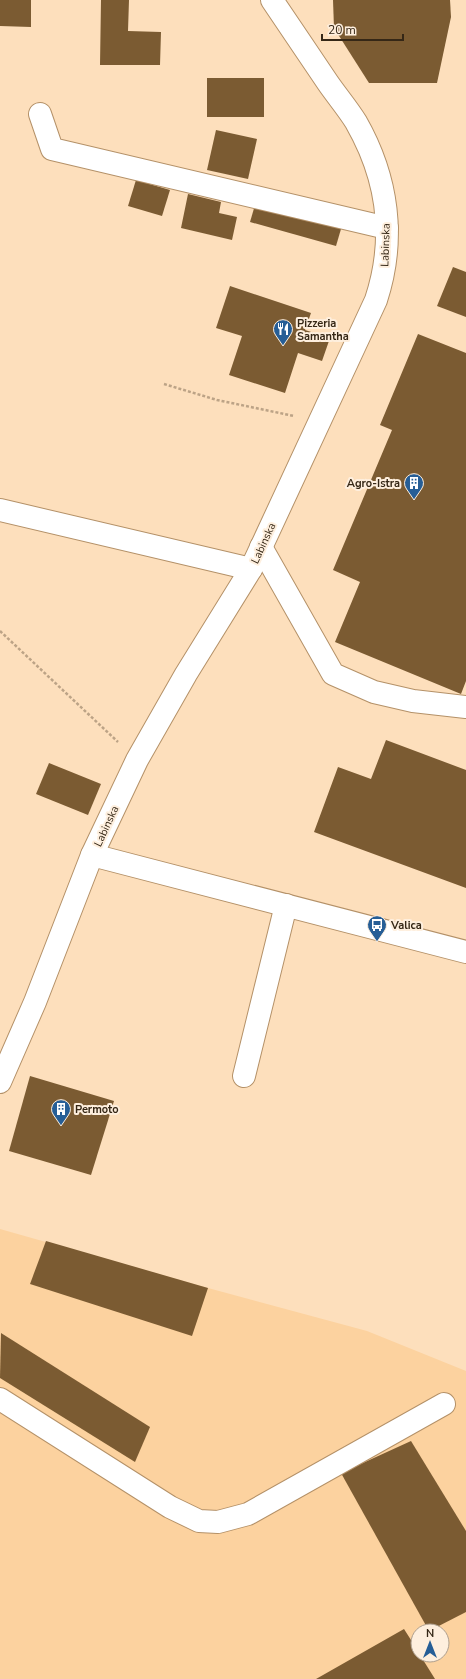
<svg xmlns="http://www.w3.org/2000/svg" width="466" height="1679" viewBox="0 0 466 1679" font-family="'Nunito Sans',sans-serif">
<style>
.built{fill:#fcd29f;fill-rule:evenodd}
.building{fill:#7b5b32}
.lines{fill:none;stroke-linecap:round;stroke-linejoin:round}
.minor-casing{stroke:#b49168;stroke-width:24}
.path{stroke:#bca386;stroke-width:2.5;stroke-dasharray:3 2;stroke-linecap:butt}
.minor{stroke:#fff;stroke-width:22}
.labels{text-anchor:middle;stroke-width:4;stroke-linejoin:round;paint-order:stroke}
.street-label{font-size:11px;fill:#352716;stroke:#feefde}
.poi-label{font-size:11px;font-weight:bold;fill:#352716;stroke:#feefde;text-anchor:start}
</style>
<rect width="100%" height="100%" fill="#fddfbc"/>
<path class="built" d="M 0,1229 L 208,1288 L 367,1331 L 466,1371 L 466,1679 L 0,1679 ZM 418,1631 L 442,1631 L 442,1655 L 418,1655 Z"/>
<g class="building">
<polygon points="0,0 31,0 31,27 0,26"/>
<polygon points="101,0 129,0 128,31 161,32 160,65 100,65"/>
<polygon points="333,0 450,0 451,17 437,83 369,83 334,28"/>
<rect x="207" y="78" width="57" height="39"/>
<polygon points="216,130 257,139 248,179 207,170"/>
<polygon points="136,180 170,190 162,216 128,206"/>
<polygon points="188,194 221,202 219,213 237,217 232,240 181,228"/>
<polygon points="255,205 341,229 336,246 250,222"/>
<polygon points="453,267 466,272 466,317 437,306"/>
<polygon points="230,286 311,313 305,330 330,338 322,361 298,353 285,393 229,375 242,336 216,328"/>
<polygon points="418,334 466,353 466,681 461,694 335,642 360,582 333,570 392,430 380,425"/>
<polygon points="386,740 466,770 466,888 314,832 338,767 371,779"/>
<polygon points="49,763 101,784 88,815 36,794"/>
<polygon points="30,1076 114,1101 91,1175 9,1151"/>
<polygon points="46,1241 208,1288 192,1336 30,1284"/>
<polygon points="1,1333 150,1427 135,1462 0,1378"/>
<polygon points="411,1441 466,1531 466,1612 429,1631 341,1473"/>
<polygon points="404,1629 418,1651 418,1655 420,1655 435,1679 316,1679"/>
</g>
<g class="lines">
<defs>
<g id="minor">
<polyline points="40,114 52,149 387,228"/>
<polyline points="0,510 251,569"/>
<polyline points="261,547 333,674 374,692 413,701 466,707"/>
<polyline points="92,855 466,952"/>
<polyline points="244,1076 286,905"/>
<path d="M 0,1082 L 35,1002 L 92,855 L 137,760 L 186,674 L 251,569 L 376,300 C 396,239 388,178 356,122 C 348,109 337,96 328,83 C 309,55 291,28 272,0"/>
<polyline points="0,1399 170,1507 199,1521 218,1522 248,1514 444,1404"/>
</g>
</defs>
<use href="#minor" class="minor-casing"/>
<g class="path">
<polyline points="164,384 217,400 294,416"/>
<polyline points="0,631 118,742"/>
</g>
<use href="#minor" class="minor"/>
</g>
<defs>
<symbol id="restaurant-pin" viewBox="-11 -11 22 30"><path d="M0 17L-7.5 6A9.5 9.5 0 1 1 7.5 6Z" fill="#265e96" stroke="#feefde"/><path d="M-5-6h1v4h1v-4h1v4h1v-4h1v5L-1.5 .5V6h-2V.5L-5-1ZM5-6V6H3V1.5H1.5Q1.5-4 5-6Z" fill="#fff"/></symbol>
<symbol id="building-pin" viewBox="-11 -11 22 30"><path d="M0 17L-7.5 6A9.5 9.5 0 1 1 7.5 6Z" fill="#265e96" stroke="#feefde"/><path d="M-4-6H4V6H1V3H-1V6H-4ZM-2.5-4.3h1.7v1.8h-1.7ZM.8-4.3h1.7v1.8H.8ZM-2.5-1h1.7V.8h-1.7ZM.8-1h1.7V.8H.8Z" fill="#fff"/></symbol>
<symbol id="bus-pin" viewBox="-11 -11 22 30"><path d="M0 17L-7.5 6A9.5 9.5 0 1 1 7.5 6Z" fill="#265e96" stroke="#feefde"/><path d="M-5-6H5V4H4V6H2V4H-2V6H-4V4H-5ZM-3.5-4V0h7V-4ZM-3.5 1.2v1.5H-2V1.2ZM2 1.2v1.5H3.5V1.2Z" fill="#fff"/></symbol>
</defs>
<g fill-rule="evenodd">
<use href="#restaurant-pin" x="272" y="318" width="22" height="30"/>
<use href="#building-pin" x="403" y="472" width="22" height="30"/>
<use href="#bus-pin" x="366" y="914" width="22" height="30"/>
<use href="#building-pin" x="50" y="1098" width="22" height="30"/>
</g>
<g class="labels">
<g class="street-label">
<text transform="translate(385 245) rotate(-88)" y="4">Labinska</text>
<text transform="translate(263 543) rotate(-65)" y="4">Labinska</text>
<text transform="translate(106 826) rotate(-65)" y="4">Labinska</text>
</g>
<g class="poi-label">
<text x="297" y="327">Pizzeria<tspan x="297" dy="13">Samantha</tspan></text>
<text x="400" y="487" text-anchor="end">Agro-Istra</text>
<text x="391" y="929">Valica</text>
<text x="75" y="1113">Permoto</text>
</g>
</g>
<g transform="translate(430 1643)"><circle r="19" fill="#feefde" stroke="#ae9f8e"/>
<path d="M0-3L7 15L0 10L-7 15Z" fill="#265e96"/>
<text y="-6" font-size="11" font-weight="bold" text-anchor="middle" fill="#352716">N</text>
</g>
<path d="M322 34v6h81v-6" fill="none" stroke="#352716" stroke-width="2"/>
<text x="328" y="34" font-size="12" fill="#352716" stroke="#feefde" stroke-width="3" paint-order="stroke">20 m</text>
</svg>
